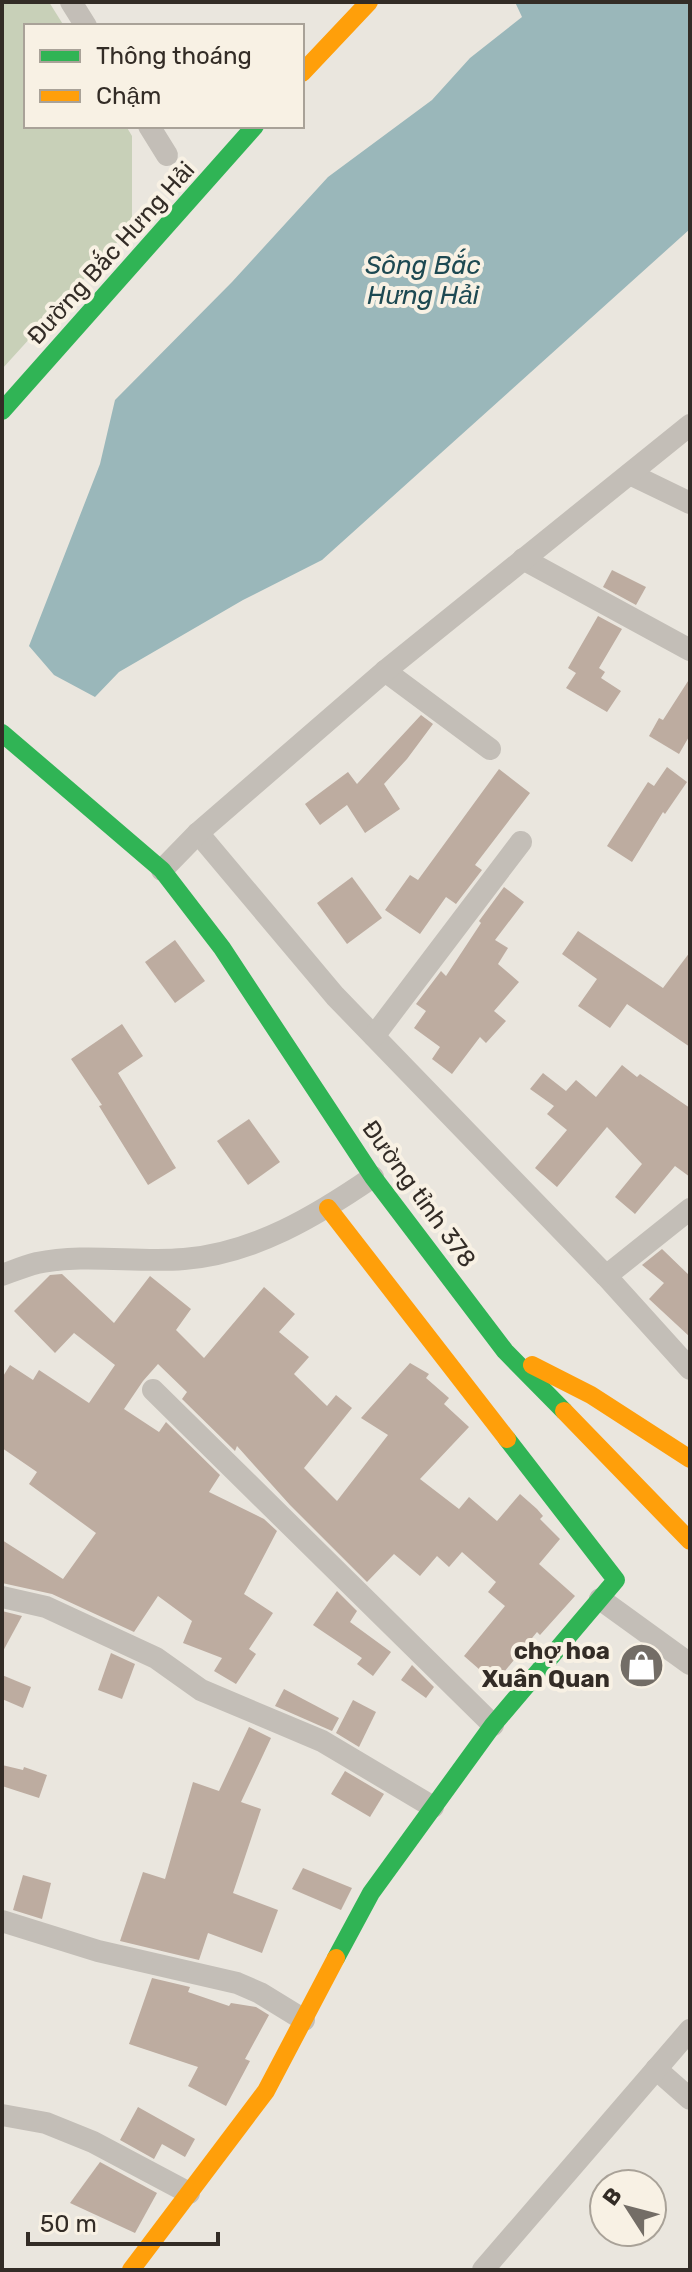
<svg xmlns="http://www.w3.org/2000/svg" width="692" height="2272" viewBox="0 0 692 2272" font-family="Rubik,sans-serif">
<style>
.green{fill:#c8d0b8}
.water{fill:#9ab7ba}
.building{fill:#bdaca0}
.lines{fill:none;stroke-linecap:round;stroke-linejoin:round}
.street{stroke:#c3beb7;stroke-width:22}
.fast{stroke:#30b455;stroke-width:18}
.slow{stroke:#ff9f0a;stroke-width:18}
.labels{text-anchor:middle;stroke-width:8;stroke-linejoin:round;paint-order:stroke}
.street-label{font-size:24px;fill:#332c26;stroke:#f8f1e4}
.poi-label{font-size:24px;font-weight:bold;fill:#332c26;stroke:#f8f1e4;text-anchor:end}
.water-label{font-size:26px;font-style:italic;fill:#1d4952;stroke:#f8f1e4}
</style>
<rect width="100%" height="100%" fill="#eae6de"/>
<polygon class="green" points="2,2 49,2 64,26 26,26 26,126 126,126 132,136 132,226 2,369"/>
<polygon class="water" points="515,2 690,2 690,229 322,560 243,600 119,672 95,697 54,675 29,646 100,464 115,400 232,282 328,177 432,100 470,58 522,17"/>
<g class="building">
<polygon points="612,570 646,587 636,605 603,587"/>
<polygon points="598,616 622,629 599,668 605,672 601,678 621,691 607,712 566,688 576,673 568,668"/>
<polygon points="690,678 690,735 679,754 649,736 659,718 663,720"/>
<polygon points="421,715 433,724 407,759 384,784 400,809 365,833 347,805 320,825 305,804 348,772 357,784"/>
<polygon points="667,767 687,782 665,814 663,812 632,862 607,846 648,782 654,786"/>
<polygon points="499,769 530,793 475,865 482,870 456,904 446,897 420,934 385,910 410,875 418,880"/>
<polygon points="352,877 382,918 347,944 317,903"/>
<polygon points="504,887 524,902 495,940 508,948 498,964 519,982 494,1011 506,1021 486,1043 480,1037 452,1074 432,1059 440,1047 414,1028 426,1011 416,1004 441,971 446,976 481,923 479,921"/>
<polygon points="578,931 663,988 690,952 690,1047 627,1004 610,1028 578,1006 597,979 562,954"/>
<polygon points="175,940 205,981 175,1003 145,962"/>
<polygon points="122,1024 143,1056 118,1073 176,1168 148,1185 99,1106 102,1105 71,1059"/>
<polygon points="622,1065 637,1077 640,1074 690,1108 690,1177 675,1166 635,1214 615,1197 642,1164 607,1127 557,1187 535,1168 567,1130 547,1114 554,1106 530,1089 543,1073 566,1091 576,1080 596,1097"/>
<polygon points="249,1119 280,1162 248,1185 217,1141"/>
<polygon points="662,1249 690,1276 690,1337 649,1299 664,1283 642,1265"/>
<polygon points="62,1274 114,1323 150,1276 191,1309 176,1330 204,1358 264,1287 295,1314 279,1332 309,1357 294,1374 327,1406 336,1395 352,1408 304,1468 337,1501 388,1435 361,1418 410,1363 429,1374 426,1378 449,1398 444,1404 469,1427 420,1479 459,1509 469,1497 497,1521 520,1494 537,1509 543,1516 540,1519 560,1539 539,1564 575,1596 540,1635 537,1632 495,1683 464,1656 505,1606 488,1592 496,1582 462,1552 449,1567 437,1556 420,1576 394,1554 367,1582 290,1505 237,1446 235,1451 182,1399 187,1392 158,1364 143,1381 124,1409 159,1432 166,1422 220,1475 209,1492 264,1519 277,1531 244,1594 273,1613 249,1649 256,1654 236,1684 214,1671 222,1658 183,1643 192,1621 158,1596 134,1632 52,1594 2,1583 2,1540 63,1579 96,1533 29,1484 37,1472 2,1448 2,1378 10,1365 33,1380 39,1370 89,1403 115,1365 74,1333 55,1353 14,1311 50,1275"/>
<polygon points="337,1591 357,1611 350,1622 391,1652 373,1676 357,1664 362,1658 313,1625"/>
<polygon points="2,1611 22,1616 2,1653"/>
<polygon points="111,1653 135,1664 122,1699 98,1690"/>
<polygon points="412,1665 434,1687 426,1698 401,1680"/>
<polygon points="2,1675 31,1687 23,1708 2,1699"/>
<polygon points="284,1689 339,1718 332,1731 275,1706"/>
<polygon points="353,1700 376,1712 359,1747 336,1733"/>
<polygon points="249,1727 271,1738 241,1802 261,1809 233,1893 278,1910 262,1953 208,1933 199,1960 120,1941 143,1872 165,1879 193,1782 219,1791"/>
<polygon points="2,1765 23,1770 24,1767 47,1775 39,1798 2,1786"/>
<polygon points="345,1771 384,1794 370,1817 331,1794"/>
<polygon points="303,1868 352,1888 341,1910 292,1889"/>
<polygon points="23,1875 51,1883 42,1919 13,1910"/>
<polygon points="152,1978 190,1987 188,1992 229,2006 231,2003 256,2007 269,2015 245,2059 250,2061 226,2106 188,2086 198,2067 129,2044"/>
<polygon points="138,2107 195,2139 185,2157 162,2144 154,2159 120,2140"/>
<polygon points="100,2162 157,2193 135,2233 70,2203"/>
</g>
<g class="lines">
<g class="street">
<polyline points="71,2 86,26"/>
<polyline points="149,126 167,155"/>
<polyline points="630,474 690,503"/>
<polyline points="523,559 690,650"/>
<polyline points="385,671 490,749"/>
<polyline points="198,833 335,996 606,1276 690,1369"/>
<polyline points="162,870 198,833 385,671 690,425"/>
<polyline points="374,1036 521,842"/>
<path d="M 2,1275 C 13,1271 25,1266 37,1263 C 85,1253 136,1263 184,1259 C 255,1253 316,1216 373,1177"/>
<polyline points="606,1276 690,1209"/>
<polyline points="153,1390 493,1725"/>
<polyline points="2,1597 46,1607 156,1658 201,1690 322,1741 433,1807"/>
<polyline points="600,1599 690,1664"/>
<polyline points="2,1921 98,1951 237,1983 260,1993 304,2020"/>
<polyline points="656,2069 690,2099"/>
<polyline points="2,2115 46,2123 93,2142 189,2193"/>
<polyline points="483,2270 690,2030"/>
</g>
<g class="fast">
<polyline points="2,411 255,126"/>
<polyline points="2,733 162,870 222,948 373,1177 505,1351 564,1411"/>
<polyline points="336,1958 371,1893 493,1725 616,1580 507,1439"/>
</g>
<g class="slow">
<polyline points="302,73 369,2"/>
<polyline points="328,1208 507,1439"/>
<polyline points="532,1365 591,1395 690,1459"/>
<polyline points="564,1411 690,1541"/>
<polyline points="131,2270 266,2091 336,1958"/>
</g>
</g>
<defs>
<symbol id="shop-disc" viewBox="-11 -11 22 22"><circle r="9.5" fill="#736d66" stroke="#f8f1e4"/><path d="M-5-2.5h2.3a2.7 3.5 0 0 1 5.4 0H5L5.5 6h-11ZM-1.5-2.5h3a1.5 2.3 0 0 0-3 0Z" fill="#fff"/></symbol>
</defs>
<g fill-rule="evenodd">
<use href="#shop-disc" x="616" y="1640" width="51" height="51"/>
</g>
<g class="labels">
<g class="street-label">
<text transform="translate(111 253) rotate(-48)" y="8">Đường Bắc Hưng Hải</text>
<text transform="translate(419 1194) rotate(54)" y="8">Đường tỉnh 378</text>
</g>
<g class="poi-label">
<text x="610" y="1659">chợ hoa<tspan x="610" dy="28">Xuân Quan</tspan></text>
</g>
<g class="water-label">
<text x="423" y="274">Sông Bắc<tspan x="423" dy="30">Hưng Hải</tspan></text>
</g>
</g>
<rect width="692" height="2272" fill="none" stroke="#332c26" stroke-width="8"/>
<rect x="24" y="24" width="280" height="104" fill="#f8f1e4" stroke="#a9a298" stroke-width="2"/>
<rect x="40" y="50" width="40" height="12" fill="#30b455" stroke="#a9a298" stroke-width="2"/>
<text x="96" y="64" font-size="24" fill="#332c26">Thông thoáng</text>
<rect x="40" y="90" width="40" height="12" fill="#ff9f0a" stroke="#a9a298" stroke-width="2"/>
<text x="96" y="104" font-size="24" fill="#332c26">Chậm</text>
<g transform="translate(628 2208) rotate(306)"><circle r="38" fill="#f8f1e4" stroke="#a9a298" stroke-width="2"/>
<path d="M0-6L14 30L0 20L-14 30Z" fill="#736d66"/>
<text y="-12" font-size="22" font-weight="bold" text-anchor="middle" fill="#332c26">B</text>
</g>
<path d="M28 2232v12h190v-12" fill="none" stroke="#332c26" stroke-width="4"/>
<text x="40" y="2232" font-size="24" fill="#332c26" stroke="#f8f1e4" stroke-width="6" paint-order="stroke">50 m</text>
</svg>
